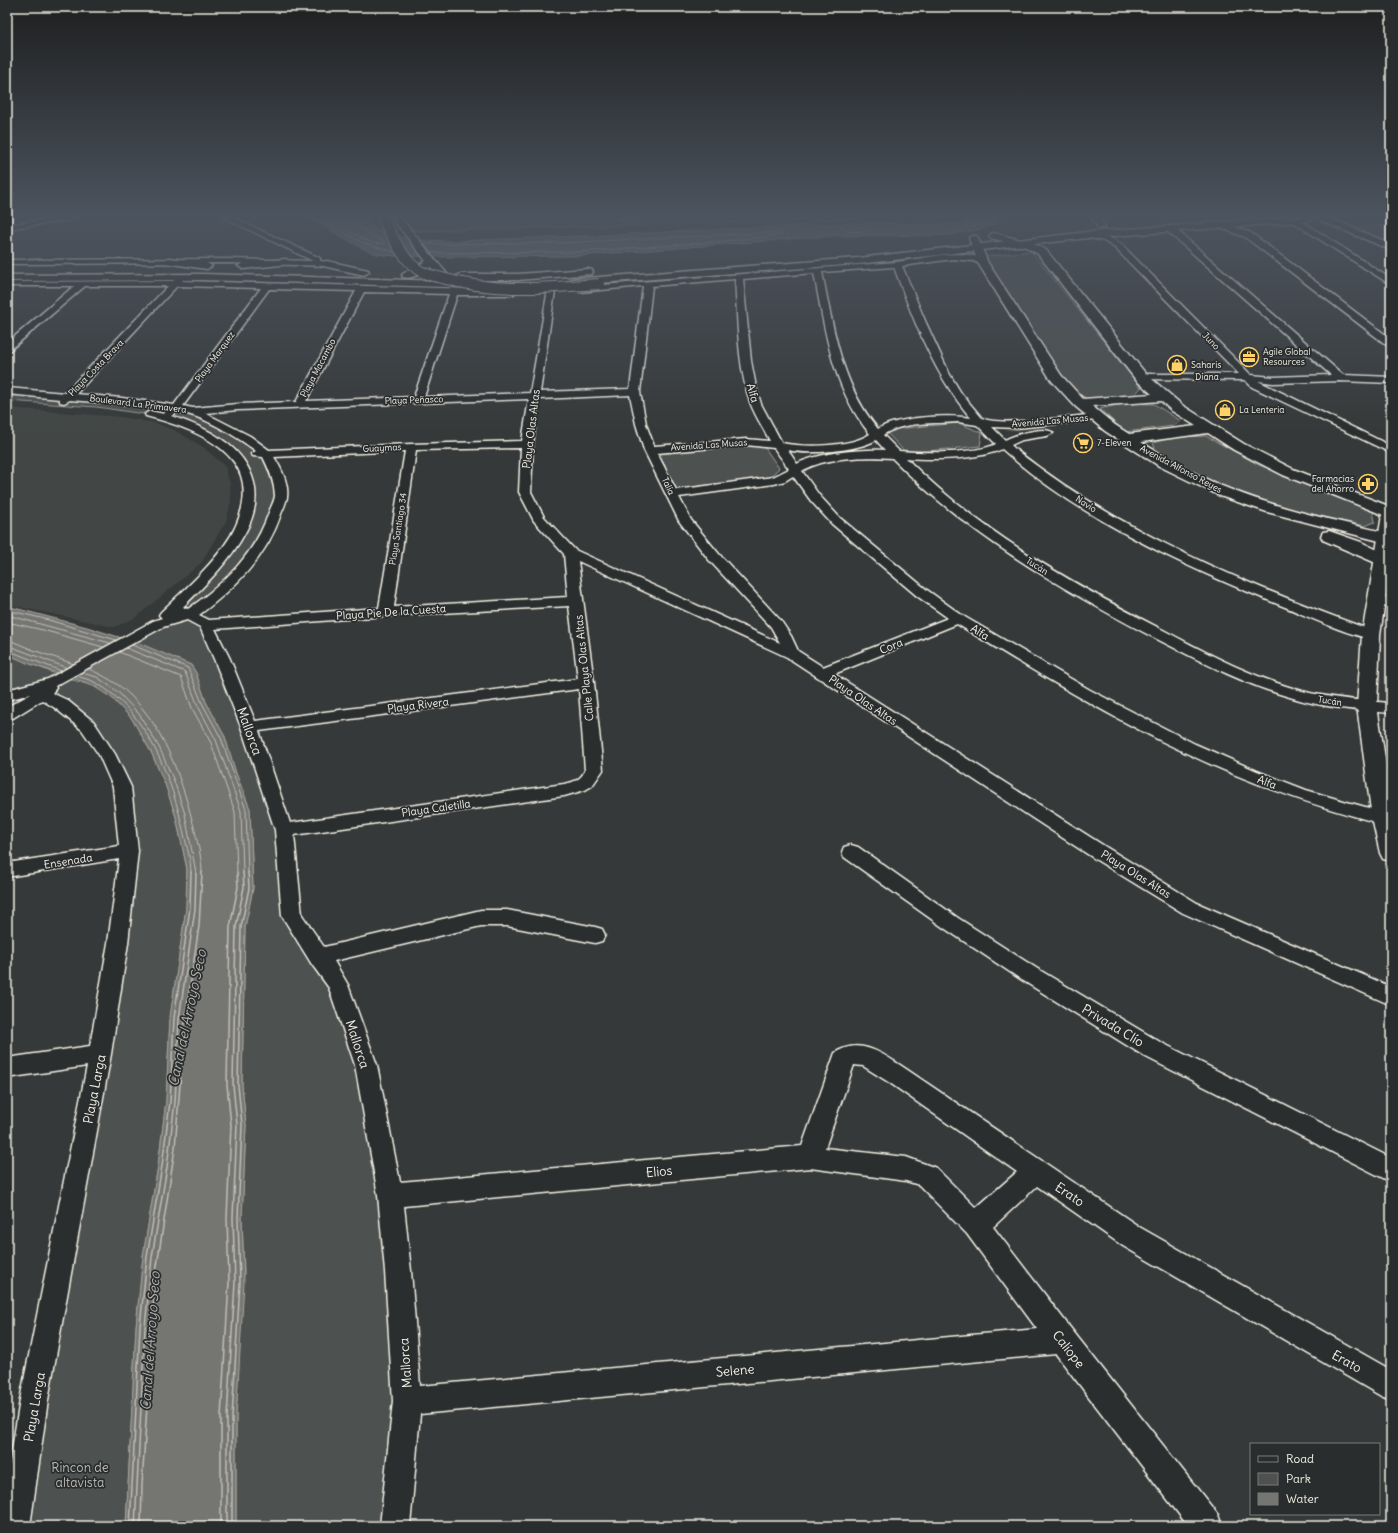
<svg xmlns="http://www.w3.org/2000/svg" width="1398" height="1533" viewBox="0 0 1398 1533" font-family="Delius,sans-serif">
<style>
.built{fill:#434645}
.green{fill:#4e514f;stroke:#a1a19c}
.water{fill:#757572;stroke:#a8a7a1}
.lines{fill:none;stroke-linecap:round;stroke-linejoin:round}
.shore-far1{stroke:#c1bfb9;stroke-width:1}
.shore{stroke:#c1bfb9;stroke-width:1.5}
.minor-casing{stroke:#f4f1e8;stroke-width:3}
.tertiary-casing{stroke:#f4f1e8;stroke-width:3}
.secondary-casing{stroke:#f4f1e8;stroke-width:3}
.primary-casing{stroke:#f4f1e8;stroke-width:3}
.minor{fill:#2a2d2e;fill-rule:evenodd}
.tertiary{fill:#2a2d2e;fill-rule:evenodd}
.secondary{fill:#2a2d2e;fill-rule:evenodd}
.primary{fill:#2a2d2e;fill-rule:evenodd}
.primary-bridge-casing{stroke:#f4f1e8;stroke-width:12;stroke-linecap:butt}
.primary-bridge{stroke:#2a2d2e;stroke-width:10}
.labels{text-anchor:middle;stroke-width:3.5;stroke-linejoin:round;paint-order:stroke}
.far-street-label{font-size:9px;fill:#f4f1e8;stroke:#2a2d2e}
.far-poi-label{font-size:9px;fill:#f4f1e8;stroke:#2a2d2e;text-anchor:start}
.street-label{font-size:11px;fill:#f4f1e8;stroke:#2a2d2e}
.near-street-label{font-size:13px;fill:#f4f1e8;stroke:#2a2d2e}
.near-park-label{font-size:13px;fill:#bab9b2;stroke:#2a2d2e}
.near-water-label{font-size:14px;font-style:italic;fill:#b4b3ad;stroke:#2a2d2e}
</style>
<rect width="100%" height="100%" fill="#363939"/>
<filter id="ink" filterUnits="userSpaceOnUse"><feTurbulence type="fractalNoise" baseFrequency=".025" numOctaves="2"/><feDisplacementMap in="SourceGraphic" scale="8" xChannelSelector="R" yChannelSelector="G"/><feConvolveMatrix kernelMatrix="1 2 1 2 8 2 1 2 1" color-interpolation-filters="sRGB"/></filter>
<g filter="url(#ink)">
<polygon class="built" points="7,408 121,417 155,423 174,430 203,447 225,466 230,484 231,501 226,521 201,563 135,618 114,627 10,605 7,603"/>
<g class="green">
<polygon points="397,218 856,218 858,219 416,231"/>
<polygon points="1391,225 1391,244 1353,228"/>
<polygon points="1031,251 1141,388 1134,395 1091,400 1065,388 982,257"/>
<polygon points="7,391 193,411 266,453 281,496 256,553 190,615 206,625 284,830 289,898 350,1019 398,1271 395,1526 236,1526 236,1417 244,1271 242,1218 246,1125 242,1085 245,927 253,888 250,809 236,774 225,737 206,702 196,673 191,665 127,640 158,624 174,608 244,524 247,474 223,445 164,417 97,407 7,401"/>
<polygon points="1126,403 1154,404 1181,421 1174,426 1125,432 1100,409"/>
<polygon points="959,423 982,433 980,446 906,453 884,430"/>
<polygon points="1206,436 1259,465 1373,511 1375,522 1365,526 1254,501 1159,459 1153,443 1173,437"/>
<polygon points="743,444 765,448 779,468 769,478 675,490 660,454"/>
<polygon points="7,654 63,677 93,686 112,698 132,719 151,752 165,784 176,817 187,869 186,908 170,1018 166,1101 158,1166 143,1256 136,1327 126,1526 23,1526 118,943 122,787 88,726 41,695 7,714"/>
</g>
<g class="water">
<polygon points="309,218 359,218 383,232 401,237 420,240 454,241 606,235 853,223 942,224 955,224 972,218 1003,218 990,226 982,229 949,235 827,236 578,256 448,257 394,256 377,254 364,249"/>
<polygon points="7,606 87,627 141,644 191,665 196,673 206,702 225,737 236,773 250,809 253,888 245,927 242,1085 246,1125 242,1218 244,1283 236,1417 236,1526 126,1526 136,1327 143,1256 158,1166 166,1101 170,1018 186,908 187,869 176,817 165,784 151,752 132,719 112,698 93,685 27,663 7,654"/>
</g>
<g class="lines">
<g class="shore-far1">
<polyline points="318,218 363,243 394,252"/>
<path d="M 329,218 C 346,228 363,244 384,244 L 384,242 L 357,226 L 353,218"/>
<polyline points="972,218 971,222 966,225 967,228 981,225 996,218"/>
<polygon points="863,227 865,229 863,231 849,232 847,230 849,228"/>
<polyline points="424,244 558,243 783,232 781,235 715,242 578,252 431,253"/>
<polyline points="7,610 45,619 116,640"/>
<polyline points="7,615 110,643"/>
<polyline points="7,622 43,630 103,647"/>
<polyline points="7,639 33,650 74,664"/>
<polyline points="7,645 67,668"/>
<polyline points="132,645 188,668 202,703 221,738 246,810 248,873"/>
<polyline points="126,648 185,672 198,706 216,740 241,811 243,873"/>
<polyline points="7,650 61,671"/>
<polyline points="119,652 181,677 192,708 211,743 235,812 237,873"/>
<path d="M 89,669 C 104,676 118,683 130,695 C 166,729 183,784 195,831 C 198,845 202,859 202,873"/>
<polyline points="82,673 97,677 118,692 139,714 159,747 174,781 185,814 196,873"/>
<path d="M 76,676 C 82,678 90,679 96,683 C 148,712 172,779 184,834 C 187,847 191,860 191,873"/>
</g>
<g class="shore">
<polyline points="130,1526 140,1327 147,1257 162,1166 170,1102 174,1018 190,908 191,872"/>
<polyline points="135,1526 145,1327 152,1257 167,1167 175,1102 179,1019 195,909 196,872"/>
<polyline points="141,1526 142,1485 155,1279 175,1148 185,1021 199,926 202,872"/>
<polyline points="221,1526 221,1417 229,1282 227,1218 231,1125 227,1085 230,927 238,887 237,872"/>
<polyline points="227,1526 227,1417 235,1283 233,1218 237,1125 233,1085 236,927 244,887 243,872"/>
<polyline points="232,1526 232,1417 240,1283 238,1218 242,1125 238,1085 241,927 249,888 248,872"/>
</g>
<defs>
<g id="minor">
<polygon points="57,218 74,218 70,220 7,229 7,225"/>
<polygon points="225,218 234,218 320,258 320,261 327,262 331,264 327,266 230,263 7,264 7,260 230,259 313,261"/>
<path d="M 621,218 L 637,218 C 633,221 625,221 621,218 Z"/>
<polygon points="1092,218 1098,218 1105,226 1104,228 1098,228"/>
<polygon points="1291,218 1297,218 1391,279 1391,285 1291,221"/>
<polygon points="1218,223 1224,223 1251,233 1391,339 1391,347 1388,346 1245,237 1218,227"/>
<polygon points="1166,226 1172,226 1343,375 1391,377 1391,383 1340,381 1273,383 1258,381 1391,446 1391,453 1252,387 1245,380 1137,379 1136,377 1137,375 1141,374 1239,374 1115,248 1104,241 1085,237 1085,233 1109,237 1121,244 1251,375 1273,377 1331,375 1166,230"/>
<path d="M 941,255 C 956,254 976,252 987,263 L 983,265 L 973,261 L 953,259 L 902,266 L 926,323 L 949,373 L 961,393 L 981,417 C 993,428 1077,416 1096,414 L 1101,417 L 1096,420 L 1017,428 L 992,427 L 1005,440 C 1014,435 1046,425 1053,433 L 1047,436 L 1022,440 L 1011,445 L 1016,450 C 1122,534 1250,586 1376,632 L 1378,635 L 1376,638 L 1371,639 C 1340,632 1310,617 1280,605 C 1187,568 1077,517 1002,449 C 980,460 931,460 906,458 C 980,532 1071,583 1163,630 C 1210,655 1258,680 1310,693 C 1337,699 1364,701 1391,703 L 1391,713 C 1358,710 1325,708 1293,698 C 1242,684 1196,659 1149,635 C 1056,586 966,533 892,458 C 866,456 825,457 802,471 L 819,495 L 840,518 L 927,590 L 963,616 L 1090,690 L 1195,744 L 1257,771 L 1306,790 L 1347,802 L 1391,814 L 1391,826 C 1319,808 1251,784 1184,752 C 1105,715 1031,669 957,624 L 834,674 L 1109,849 L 1197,903 L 1391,987 L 1391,1005 L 1183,913 L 1095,859 L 787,657 L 578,561 L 594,683 L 603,770 L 592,786 L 585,790 L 564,796 L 294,835 L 302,915 L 324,947 L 481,910 L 507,910 L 595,927 L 602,929 L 605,935 L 602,941 L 595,943 L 507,926 L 481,926 L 334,961 L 348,985 L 377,1065 L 400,1182 L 802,1146 L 835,1053 C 861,1036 884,1055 906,1069 L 1141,1228 L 1391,1370 L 1391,1400 L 1381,1396 L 1123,1246 L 1037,1186 L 993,1227 L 1072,1330 L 1218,1515 L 1222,1526 L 1188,1526 L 1056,1354 L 420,1414 L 410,1526 L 380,1526 L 393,1401 L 385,1271 L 378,1195 L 355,1065 L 329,988 L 311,963 L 282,916 L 275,830 L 241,727 L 214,659 L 200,627 L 187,620 L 163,627 L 55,686 L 56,688 L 52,693 L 67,700 L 94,722 L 115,754 L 131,787 L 138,851 L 128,943 L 111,1054 L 48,1400 L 30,1526 L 7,1526 L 7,1480 L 20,1400 L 87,1066 L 7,1078 L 7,1058 L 90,1046 L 108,943 L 119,859 L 7,877 L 7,863 L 119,846 L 113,787 L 99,755 L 82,730 L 55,708 L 42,700 L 13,718 L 7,719 L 7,707 L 31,694 L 7,700 L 7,690 L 48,679 L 153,621 L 162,618 L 159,615 L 161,612 C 183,591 206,571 224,546 C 241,523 253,488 234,462 C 216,437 174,423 146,416 L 145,414 L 150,411 L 164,414 L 166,410 L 122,404 L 70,400 L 64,403 L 60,402 L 60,399 L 7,394 L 7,388 L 65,393 L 168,286 L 85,286 L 10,350 L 7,351 L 7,343 L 74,286 L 7,286 L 7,282 L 173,281 L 181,275 L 185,277 L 182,281 L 514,290 L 515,292 L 514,294 L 511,295 L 457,295 L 424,397 L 530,393 L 548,289 L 551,288 L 555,291 L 540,392 L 630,389 L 643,286 L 580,292 L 576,289 L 577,287 L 897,262 ZM 894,267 C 913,319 934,375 971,418 C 949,414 896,417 878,429 C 841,385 833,327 822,272 ZM 814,273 C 825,330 832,388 870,434 C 850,447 806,448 782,443 L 761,404 L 756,387 L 751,361 L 743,279 ZM 735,279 C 738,320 737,363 750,402 C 755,416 764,429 770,441 L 746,439 L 654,446 L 646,424 L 640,392 L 652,286 ZM 177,286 L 261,288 L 174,405 L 122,398 L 76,394 ZM 269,289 L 356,291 L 296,402 L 238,404 L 193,408 L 183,406 ZM 364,292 L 449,294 L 414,397 L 306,401 ZM 630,395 L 636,424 L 644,450 L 679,521 L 709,560 L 771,627 L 780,643 L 575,550 L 544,517 L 531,492 L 533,444 L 539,399 ZM 529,399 L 522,441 L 411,444 L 269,450 L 250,436 L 205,413 L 238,410 ZM 178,412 C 202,415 236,436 256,451 L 251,454 L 253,456 L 263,457 C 269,469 274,481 275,495 C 275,500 271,507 269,512 C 255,554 224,584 188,609 L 183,607 C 206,584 230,561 245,533 C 254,517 258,500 254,483 C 245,445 205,427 171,416 ZM 958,422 L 977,425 L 996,444 C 975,454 923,453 899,451 L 883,435 C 904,421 934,424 958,422 ZM 876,440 L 885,450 C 863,449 816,453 797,464 L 788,450 C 808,455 858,451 876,440 ZM 746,445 L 774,448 L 789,469 L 773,477 L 676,490 L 657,453 ZM 521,448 L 519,492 L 534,521 L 564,554 L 568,597 L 394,607 L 416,450 ZM 405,451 L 379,608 L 209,620 L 199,615 C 234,589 267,557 281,514 C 283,509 286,503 287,497 C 289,483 281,468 274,457 ZM 793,476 L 811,501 L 832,524 L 917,596 L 948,618 L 823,667 L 798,651 L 791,636 L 781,621 L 719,554 L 691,520 L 679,497 L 774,484 L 785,481 ZM 569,606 L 578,679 L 255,721 L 230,659 L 215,629 L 386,616 ZM 579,689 L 585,770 C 581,780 574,782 564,784 L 290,823 L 259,731 ZM 854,1065 L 863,1066 L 890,1083 L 1017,1172 L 976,1208 L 936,1168 L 906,1157 L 825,1148 ZM 810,1168 L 906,1181 L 919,1185 L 967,1234 L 1037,1329 L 420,1386 L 411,1271 L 404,1206 Z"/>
<polygon points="1377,594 1391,600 1391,609 1372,601 1370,598 1372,595"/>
<polygon points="851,845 858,847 958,918 1036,968 1160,1042 1391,1158 1391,1182 1144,1056 1022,980 944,928 844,857 842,852 844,847"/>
</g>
<g id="tertiary">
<polygon points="1318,218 1329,218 1391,244 1391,250 1319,220"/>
<polygon points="1391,504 1391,561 1380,635 1377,706 1391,798 1391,861 1383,859 1380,853 1372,818 1357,706 1362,635 1383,509 1386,506"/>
</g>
<g id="secondary">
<path d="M 392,218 L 401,218 L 447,274 L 448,276 L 447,278 L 439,278 L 431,267 C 423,272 413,280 403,277 L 402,275 C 405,271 420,265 426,261 Z"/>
<path d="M 994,233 L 1032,243 L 1046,250 L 1146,374 L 1182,405 L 1244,444 L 1293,469 L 1391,507 L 1391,518 L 1283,475 L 1234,450 L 1208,433 L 1141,442 C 1170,460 1200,478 1232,490 C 1283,510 1338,521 1391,534 L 1391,544 L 1267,512 L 1220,496 L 1159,466 L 1105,431 L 1075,406 L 1051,380 L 978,263 L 969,238 L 971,236 L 977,236 L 988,263 L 1061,375 L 1083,399 L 1152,394 L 1136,380 L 1038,254 L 1026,247 L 991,238 L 989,236 L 991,234 ZM 1161,401 L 1172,411 L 1196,426 L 1129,434 L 1115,425 L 1092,406 Z"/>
<polygon points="1329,531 1361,542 1388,555 1391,559 1388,563 1382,564 1376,563 1323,540 1321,536 1323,532"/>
</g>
<g id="primary">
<polygon points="1277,218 1314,218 1309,221 1088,238 858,264 572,285 567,282 572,279 858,258 1088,232"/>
<polygon points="169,258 207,263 212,266 207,269 165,263 164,261 165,259"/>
<polygon points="286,259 291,262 290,264 243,269 238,266 243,263"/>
<polygon points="327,261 368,270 369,272 364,275 323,266 322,264 323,262"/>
<polygon points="588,269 592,270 593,272 592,274 518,280 460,280 455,277 460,274 518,274"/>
<polygon points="202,274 478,282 483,285 478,288 202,280 7,281 7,275"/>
</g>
</defs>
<use href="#minor" class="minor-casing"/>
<use href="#tertiary" class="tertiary-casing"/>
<use href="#secondary" class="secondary-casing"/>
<use href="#primary" class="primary-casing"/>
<use href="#minor" class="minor"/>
<use href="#tertiary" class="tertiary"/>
<use href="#secondary" class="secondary"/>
<use href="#primary" class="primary"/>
<defs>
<path id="primary-bridge" d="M 382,218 C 392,234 401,257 416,268 C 423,274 433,276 442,278 C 493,293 547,288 599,284"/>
</defs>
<use href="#primary-bridge" class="primary-bridge-casing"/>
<use href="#primary-bridge" class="primary-bridge"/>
</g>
</g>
<linearGradient id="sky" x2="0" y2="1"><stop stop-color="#1e1f1f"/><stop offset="0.5" stop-color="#4c545f"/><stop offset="1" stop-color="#4c545f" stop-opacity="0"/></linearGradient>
<rect width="1398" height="432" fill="url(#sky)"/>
<defs>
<symbol id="office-ring" viewBox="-11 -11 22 22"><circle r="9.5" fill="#2a2d2e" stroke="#ffd166" stroke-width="1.5"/><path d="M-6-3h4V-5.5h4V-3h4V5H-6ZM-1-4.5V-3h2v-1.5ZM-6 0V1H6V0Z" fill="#ffd166"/></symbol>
<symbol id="shop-ring" viewBox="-11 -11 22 22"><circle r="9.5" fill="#2a2d2e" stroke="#ffd166" stroke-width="1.5"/><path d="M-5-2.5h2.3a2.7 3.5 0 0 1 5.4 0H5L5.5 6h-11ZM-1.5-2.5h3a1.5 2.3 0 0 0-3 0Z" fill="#ffd166"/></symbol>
<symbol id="supermarket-ring" viewBox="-11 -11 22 22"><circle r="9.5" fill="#2a2d2e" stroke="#ffd166" stroke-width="1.5"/><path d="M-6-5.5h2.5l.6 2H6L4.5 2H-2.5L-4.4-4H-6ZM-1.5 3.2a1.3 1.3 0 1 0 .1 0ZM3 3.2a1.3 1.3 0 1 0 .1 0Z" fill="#ffd166"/></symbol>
<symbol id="pharmacy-ring" viewBox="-11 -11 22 22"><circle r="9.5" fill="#2a2d2e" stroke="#ffd166" stroke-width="1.5"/><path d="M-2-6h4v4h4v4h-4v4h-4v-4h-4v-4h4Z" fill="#ffd166"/></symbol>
</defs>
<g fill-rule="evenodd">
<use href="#office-ring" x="1238" y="346" width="22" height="22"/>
<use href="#shop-ring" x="1166" y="354" width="22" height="22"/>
<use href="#shop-ring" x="1214" y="399" width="22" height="22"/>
<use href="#supermarket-ring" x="1072" y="432" width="22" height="22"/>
<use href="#pharmacy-ring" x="1357" y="473" width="22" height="22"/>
</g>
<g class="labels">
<g class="far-street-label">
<text transform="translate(1211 341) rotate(46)" y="3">Juno</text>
<text transform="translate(215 357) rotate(-54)" y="3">Playa Marquez</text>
<text transform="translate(96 368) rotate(-46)" y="3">Playa Costa Brava</text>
<text transform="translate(318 368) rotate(-62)" y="3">Playa Macambo</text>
<text x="1207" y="380">Diana</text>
<text transform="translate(414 400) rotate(-2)" y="3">Playa Peñasco</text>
<text transform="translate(138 404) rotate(7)" y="3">Boulevard La Primavera</text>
<text transform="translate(1050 421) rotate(-5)" y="3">Avenida Las Musas</text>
<text transform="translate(709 445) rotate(-4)" y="3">Avenida Las Musas</text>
<text transform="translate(382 448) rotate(-3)" y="3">Guaymas</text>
<text transform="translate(1181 469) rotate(28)" y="3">Avenida Alfonso Reyes</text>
<text transform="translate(668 486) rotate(65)" y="3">Talía</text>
<text transform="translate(1086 504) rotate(32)" y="3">Navío</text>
<text transform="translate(398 529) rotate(-81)" y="3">Playa Santiago 34</text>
<text transform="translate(1037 566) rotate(32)" y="3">Tucán</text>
<text transform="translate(1330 701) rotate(8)" y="3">Tucán</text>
</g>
<g class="far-poi-label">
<text x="1263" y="355">Agile Global<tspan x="1263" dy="10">Resources</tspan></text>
<text x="1191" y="368">Saharis</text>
<text x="1239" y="413">La Lentería</text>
<text x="1097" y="446">7-Eleven</text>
<text x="1354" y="482" text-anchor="end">Farmacias<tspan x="1354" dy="10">del Ahorro</tspan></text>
</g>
<g class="street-label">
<text transform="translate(753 393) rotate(74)" y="4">Alfa</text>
<text transform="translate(531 429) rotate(-83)" y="4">Playa Olas Altas</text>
<text transform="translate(391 612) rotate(-4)" y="4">Playa Pie De la Cuesta</text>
<text transform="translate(980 632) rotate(31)" y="4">Alfa</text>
<text transform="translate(891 646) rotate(-22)" y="4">Cora</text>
<text transform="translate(584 668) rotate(-96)" y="4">Calle Playa Olas Altas</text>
<text transform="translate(863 700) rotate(34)" y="4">Playa Olas Altas</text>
<text transform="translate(418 705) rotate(-7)" y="4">Playa Rivera</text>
<text transform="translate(1267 782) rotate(21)" y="4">Alfa</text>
<text transform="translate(436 808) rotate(-8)" y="4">Playa Caletilla</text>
<text transform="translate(68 861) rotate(-9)" y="4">Ensenada</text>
<text transform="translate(1136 874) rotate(32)" y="4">Playa Olas Altas</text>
</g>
<g class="near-street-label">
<text transform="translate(250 731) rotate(70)" y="5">Mallorca</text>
<text transform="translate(1113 1025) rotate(31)" y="5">Privada Clío</text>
<text transform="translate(358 1044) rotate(72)" y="5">Mallorca</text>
<text transform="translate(94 1089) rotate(-79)" y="5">Playa Larga</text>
<text transform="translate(659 1171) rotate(-5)" y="5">Elios</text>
<text transform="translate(1070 1194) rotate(34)" y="5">Erato</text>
<text transform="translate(1069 1349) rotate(52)" y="5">Calíope</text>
<text transform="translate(1347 1361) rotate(29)" y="5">Erato</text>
<text transform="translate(405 1363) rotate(-94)" y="5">Mallorca</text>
<text transform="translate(735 1370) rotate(-5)" y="5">Selene</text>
<text transform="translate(34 1407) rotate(-80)" y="5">Playa Larga</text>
</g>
<g class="near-park-label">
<text x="80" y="1472">Rincon de<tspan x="80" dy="15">altavista</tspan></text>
</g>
<g class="near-water-label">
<text transform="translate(187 1018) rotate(-78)" y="5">Canal del Arroyo Seco</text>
<text transform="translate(150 1341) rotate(-86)" y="5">Canal del Arroyo Seco</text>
</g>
</g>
<rect width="1398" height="1533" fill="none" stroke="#2a2d2e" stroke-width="24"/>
<rect x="12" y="12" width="1374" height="1509" fill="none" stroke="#f4f1e8" stroke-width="1.5" filter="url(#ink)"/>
<rect x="1250" y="1443" width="130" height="72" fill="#2a2d2e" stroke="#7b7b78"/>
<rect x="1258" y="1456" width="20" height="6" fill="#2a2d2e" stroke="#7b7b78"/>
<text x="1286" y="1463" font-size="12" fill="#f4f1e8">Road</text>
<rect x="1258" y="1473" width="20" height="12" fill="#4e514f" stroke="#7b7b78"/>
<text x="1286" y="1483" font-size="12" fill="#f4f1e8">Park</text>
<rect x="1258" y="1493" width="20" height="12" fill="#757572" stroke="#7b7b78"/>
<text x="1286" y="1503" font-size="12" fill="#f4f1e8">Water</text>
</svg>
